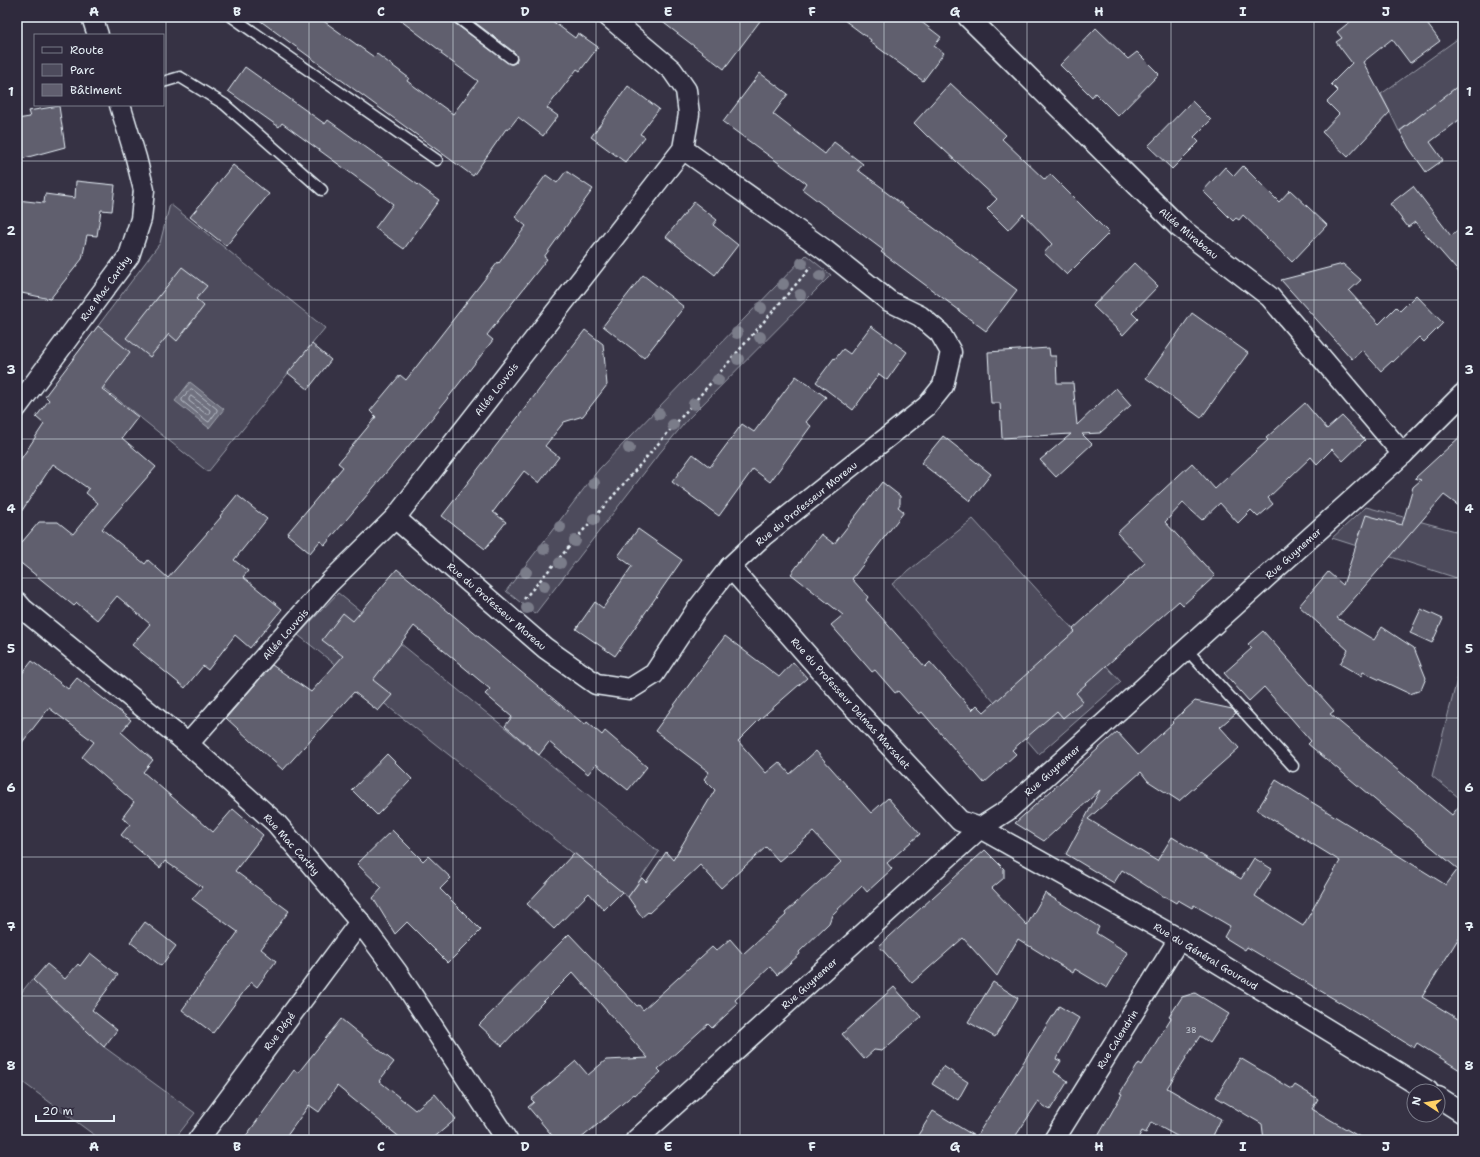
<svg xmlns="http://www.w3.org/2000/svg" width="1480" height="1157" viewBox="0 0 1480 1157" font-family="'Shantell Sans',sans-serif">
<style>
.green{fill:#4d4b5c;stroke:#9a9eaa}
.water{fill:#70717f;stroke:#a0a4af}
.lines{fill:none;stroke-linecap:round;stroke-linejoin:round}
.shore{stroke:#b8bec8;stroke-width:1}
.building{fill:#605e6e;stroke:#e8f1f8}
.lane-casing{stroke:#e8f1f8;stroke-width:13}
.street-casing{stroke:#e8f1f8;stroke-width:23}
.path{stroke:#e8f1f8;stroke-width:2.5;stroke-dasharray:3 3;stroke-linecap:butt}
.lane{stroke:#2f2a3d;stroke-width:10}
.street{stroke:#2f2a3d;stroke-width:20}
.tree{fill:#7a7b89}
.grid{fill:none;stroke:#e8f1f8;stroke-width:1;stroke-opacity:0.55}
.labels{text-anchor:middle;stroke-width:4;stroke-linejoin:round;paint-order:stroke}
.number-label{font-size:8px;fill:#c6ccd6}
.street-label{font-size:10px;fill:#e8f1f8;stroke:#2f2a3d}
.neatline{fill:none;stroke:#e8f1f8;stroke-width:1.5}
.grid-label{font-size:13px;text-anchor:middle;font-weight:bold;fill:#e8f1f8}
</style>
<rect width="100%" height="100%" fill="#363244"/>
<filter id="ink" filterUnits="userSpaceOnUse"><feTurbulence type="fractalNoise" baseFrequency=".025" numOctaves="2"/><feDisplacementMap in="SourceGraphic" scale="8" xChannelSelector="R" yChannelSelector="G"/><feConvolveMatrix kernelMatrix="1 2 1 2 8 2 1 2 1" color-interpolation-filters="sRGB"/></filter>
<g filter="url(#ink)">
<g class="green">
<polygon points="1463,35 1463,83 1399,131 1381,94"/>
<polygon points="170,204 325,328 208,472 71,362 160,243"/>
<polygon points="806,255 831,275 688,419 658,455 535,614 506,591 599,469"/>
<polygon points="1366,507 1463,533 1463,580 1332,538"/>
<polygon points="973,519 1121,682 1039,754 892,584"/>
<polygon points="338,593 659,852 628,897 298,635"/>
<polygon points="1463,657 1463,801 1432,776"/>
<polygon points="32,979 104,1047 195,1113 174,1140 101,1140 17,1078 17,998"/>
</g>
<polygon class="water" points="190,382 224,409 209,428 175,401"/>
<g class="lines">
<g class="shore">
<polygon points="192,389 217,409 217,411 209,422 207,421 182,401 182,399 189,390"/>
<polygon points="191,396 210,410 209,414 206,414 189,401 189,399"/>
</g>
</g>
<g class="building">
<polygon points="255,17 318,17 374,57 377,54 409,78 407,81 453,114 478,81 441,54 442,52 396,17 451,17 453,22 510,64 513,64 516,62 517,58 515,53 468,17 547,17 575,38 578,33 598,47 580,71 577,69 547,108 558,116 543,136 518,117 508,130 506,129 473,176"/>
<polygon points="656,17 763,17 724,69"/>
<polygon points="840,17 915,17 941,37 934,46 944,53 923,81 880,49 870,42 871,40"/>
<polygon points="1356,17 1422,17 1440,41 1410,63 1392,39 1363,62 1390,112 1348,157 1322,132 1339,114 1327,102 1338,91 1331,84 1352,63 1336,42 1342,38 1337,32"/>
<polygon points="1096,28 1128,59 1137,52 1159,74 1118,116 1095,93 1092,97 1060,65"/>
<polygon points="245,67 325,124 328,120 439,200 404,249 375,228 393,204 282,123 279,127 228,91"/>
<polygon points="760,73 788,94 773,114 825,154 834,142 863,164 858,170 884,189 883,190 1017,290 986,331 959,311 959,310 881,252 883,250 802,189 806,183 723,122"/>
<polygon points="1463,82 1463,117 1430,142 1443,160 1426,172 1409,148 1400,131"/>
<polygon points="950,83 1006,135 1002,139 1045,180 1050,174 1109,233 1067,275 1044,253 1052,244 1023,214 1008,230 987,209 997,199 929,136 928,137 914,123"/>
<polygon points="628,86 659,109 640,134 645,137 625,162 591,137"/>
<polygon points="1192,101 1211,120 1194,137 1199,142 1172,169 1148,146"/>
<polygon points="59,106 65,147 17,160 17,119 30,117 28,111"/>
<polygon points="233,165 269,194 226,246 190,217"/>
<polygon points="1243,166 1279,202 1290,190 1327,225 1292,262 1243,215 1239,220 1236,218 1233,221 1203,191 1225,167 1234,176"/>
<polygon points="566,171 593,189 544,257 547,259 487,335 493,340 433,417 325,545 320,541 310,553 287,534 343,467 338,463 376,417 370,411 400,375 406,380 498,262 499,263 526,226 515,217 546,175 557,183"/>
<polygon points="76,181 115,185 112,211 101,210 97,236 87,235 82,259 50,299 17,292 17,200 44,203 45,194 75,198"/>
<polygon points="1413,186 1451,236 1463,225 1463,277 1415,222 1408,227 1390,204"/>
<polygon points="694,202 717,220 713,225 738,245 715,275 666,237"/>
<polygon points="1134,263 1158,286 1132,313 1138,319 1123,335 1093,306"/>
<polygon points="1343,264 1361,280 1349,291 1379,324 1396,307 1400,311 1416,295 1443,323 1424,342 1419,337 1393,362 1392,361 1381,371 1362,350 1352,359 1281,280"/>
<polygon points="182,267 207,286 196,299 204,306 177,341 169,334 150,357 126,338"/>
<polygon points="643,275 684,307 644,358 603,326"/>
<polygon points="1192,313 1248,353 1201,418 1146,378"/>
<polygon points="98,326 130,352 102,389 138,417 122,438 156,467 102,529 145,564 148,560 168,578 221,517 220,516 237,495 267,519 234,560 248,571 243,577 282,609 250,648 235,635 208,670 203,666 185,688 132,645 150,624 117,596 97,620 77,603 74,606 17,560 17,548 39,522 58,522 73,534 98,503 86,493 89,489 53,464 17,518 17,465 44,424 36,417 49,400 45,396"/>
<polygon points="871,326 907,352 887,380 879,374 853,410 816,382 834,358 835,359 843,349 850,354"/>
<polygon points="585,330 603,344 607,385 583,416 564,422 545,446 559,457 539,483 524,471 493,512 506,522 485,549 442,516"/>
<polygon points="312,344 331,360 308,389 288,373"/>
<polygon points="1049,348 1050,356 1056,356 1057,383 1073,383 1077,425 1116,388 1131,405 1100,433 1082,434 1092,444 1056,477 1040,460 1071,434 1002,438 1000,403 991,403 990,388 988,352"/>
<polygon points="796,376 826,397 806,422 811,426 770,482 753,469 719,516 672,482 693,454 710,467 742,424 754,432"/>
<polygon points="1305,403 1327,429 1342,416 1365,440 1343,461 1332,449 1317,464 1311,457 1268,498 1273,504 1258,517 1251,510 1238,523 1220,503 1202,520 1183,503 1165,522 1215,576 1183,605 1179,601 1106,666 1076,693 1083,701 1063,718 1057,711 1012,750 1016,754 984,783 922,712 919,714 898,691 895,693 875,670 872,672 831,625 843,615 791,574 821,534 834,544 882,482 900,496 900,504 898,507 904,512 852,579 868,597 866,600 925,667 930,662 972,710 977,705 984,712 1075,631 1073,629 1145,563 1117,533 1192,463 1215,489 1268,440 1266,438"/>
<polygon points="1463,434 1463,509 1444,495 1337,618 1374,640 1382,627 1414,648 1426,678 1421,690 1410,694 1363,672 1361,676 1340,664 1348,650 1299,606 1328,572 1343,585 1366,515 1402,525 1413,487 1421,480 1415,478"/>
<polygon points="943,436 991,474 970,501 921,463"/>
<polygon points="638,529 682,560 615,656 576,629 595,602 603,608 632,566 618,556"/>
<polygon points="397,569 585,725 587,722 602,735 605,731 647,767 628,790 596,764 588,774 549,742 539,755 505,726 512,717 485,694 490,689 414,626 373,680 392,695 378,711 354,692 283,770 226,718 272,665 311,692 343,656 322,640 343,613 353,621"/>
<polygon points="1421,609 1443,619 1432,643 1410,633"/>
<polygon points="1263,631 1334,711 1330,714 1452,815 1463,801 1463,931 1422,997 1463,1022 1463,1072 1417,1043 1414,1048 1366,1018 1247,947 1245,950 1224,937 1230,926 1194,905 1192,908 1178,900 1176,903 1166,897 1162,896 1122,870 1114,883 1066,854 1100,790 1044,841 1015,823 1117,732 1138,755 1173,723 1172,722 1195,701 1232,709 1236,713 1220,727 1239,748 1179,801 1148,781 1141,772 1088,819 1157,861 1172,837 1241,879 1254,858 1272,869 1255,896 1303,926 1340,861 1257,810 1276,780 1446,885 1458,869 1308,744 1311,741 1264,687 1249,701 1224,673 1252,648 1248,644"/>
<polygon points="725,636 779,677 793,662 807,678 760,719 738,741 766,773 779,762 790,774 816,751 871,813 888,798 920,834 887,863 892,869 867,892 862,886 832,915 829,923 799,952 800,954 790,963 777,975 770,967 735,1000 738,1004 712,1028 708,1024 658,1069 661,1072 635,1095 634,1094 579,1140 556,1140 528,1107 534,1102 531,1099 576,1061 588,1075 606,1060 648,1058 573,972 540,1005 502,1046 479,1025 569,934 637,1006 639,1005 643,1010 712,947 716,951 730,939 743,954 786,915 785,913 841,862 813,832 779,861 766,847 721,888 700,865 649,913 648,912 642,917 628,897 642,878 646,882 666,852 673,860 715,790 704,779 709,772 655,731"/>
<polygon points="32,661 68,689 77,678 131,720 121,732 153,760 143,772 213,832 233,809 263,835 235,871 289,911 261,949 276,961 257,987 251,982 213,1033 182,1010 238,932 192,899 202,887 165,861 160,868 121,835 130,824 122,818 134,802 82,757 94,742 49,708 17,749 17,680"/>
<polygon points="387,754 412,779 377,815 352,790"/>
<polygon points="392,830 423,861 428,856 451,878 440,889 481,930 448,963 407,922 395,934 373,898 382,888 357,864"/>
<polygon points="985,850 1004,869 1004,878 992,888 1027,925 1045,893 1099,927 1096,933 1128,953 1107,988 1075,969 1073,973 1018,939 997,976 963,938 912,983 879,946"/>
<polygon points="574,853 622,892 604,910 589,893 554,929 527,904"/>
<polygon points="145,922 176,946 161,966 130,942"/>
<polygon points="90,953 118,975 92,1010 117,1030 104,1047 33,980 47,964 65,979 78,964 80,966"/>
<polygon points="993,982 1018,998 995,1037 968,1022"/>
<polygon points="894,987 921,1017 882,1051 874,1050 864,1059 842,1034"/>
<polygon points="1195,993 1229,1014 1210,1043 1200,1036 1167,1088 1221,1119 1211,1140 1184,1140 1151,1122 1146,1133 1142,1131 1137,1140 1096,1140 1122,1094 1120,1093 1139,1063 1142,1065 1171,1018 1169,1017 1182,997"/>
<polygon points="1059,1006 1079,1018 1056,1059 1061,1061 1054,1072 1068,1081 1050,1110 1038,1102 1013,1140 915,1140 933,1111 976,1137"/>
<polygon points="341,1019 394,1062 379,1081 415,1110 435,1094 456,1119 431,1140 403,1140 337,1086 319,1112 309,1105 284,1140 243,1140 294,1070 298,1073"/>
<polygon points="1240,1058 1292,1089 1295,1085 1318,1099 1312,1109 1365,1140 1264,1140 1262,1124 1216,1097"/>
<polygon points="943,1066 968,1082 958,1100 932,1084"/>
</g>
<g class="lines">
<defs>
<g id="lane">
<polyline points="232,17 437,160"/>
<polyline points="457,17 511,58"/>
<polyline points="163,82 180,77 224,104 322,190"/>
<polyline points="1187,650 1293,766"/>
</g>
<g id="street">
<polyline points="92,17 98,35"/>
<polyline points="968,17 1179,227 1270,297 1403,454"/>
<polyline points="17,407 129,256 141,219 144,190 136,158 120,105"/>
<polyline points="395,518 545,648 596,684 630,689 654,674 695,612 730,567 763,536 927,406 943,386 951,352 940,333 920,316 889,301 825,250 683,149"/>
<polyline points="730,567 844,697 960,821 980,828 1179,939 1428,1091"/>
<polyline points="17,602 23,609 188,744 276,823 360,922 397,972 507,1140"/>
<polyline points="188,744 330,582 395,518 683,149 689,114 686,90 672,70 609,17"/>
<polyline points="1438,1097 1463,1113"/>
<polyline points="198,1140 360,922"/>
<polyline points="636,1140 980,828 1008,810 1403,454 1463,394"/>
<polyline points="1054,1140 1179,939"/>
</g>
</defs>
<use href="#lane" class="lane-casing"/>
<use href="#street" class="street-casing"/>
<polyline class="path" points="524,599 811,267"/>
<use href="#lane" class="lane"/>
<use href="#street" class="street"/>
</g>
<g class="tree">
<circle cx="802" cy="263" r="6"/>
<circle cx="820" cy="276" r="6"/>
<circle cx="783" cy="284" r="6"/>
<circle cx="800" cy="295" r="6"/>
<circle cx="761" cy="308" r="6"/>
<circle cx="737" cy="333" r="6"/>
<circle cx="760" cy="337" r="6"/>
<circle cx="738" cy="359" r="6"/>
<circle cx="718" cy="380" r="6"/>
<circle cx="694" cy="404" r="6"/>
<circle cx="659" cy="414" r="6"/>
<circle cx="673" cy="425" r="6"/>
<circle cx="629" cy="448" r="6"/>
<circle cx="594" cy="483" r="6"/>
<circle cx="594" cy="519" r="6"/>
<circle cx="560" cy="527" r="6"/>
<circle cx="575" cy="541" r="6"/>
<circle cx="544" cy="549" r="6"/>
<circle cx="560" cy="563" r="6"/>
<circle cx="526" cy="572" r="6"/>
<circle cx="544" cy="586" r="6"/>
<circle cx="527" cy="608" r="6"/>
</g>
</g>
<path class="grid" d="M 166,17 L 166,1140M 309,17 L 309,1140M 453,17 L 453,1140M 596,17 L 596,1140M 740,17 L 740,1140M 884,17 L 884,1140M 1027,17 L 1027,1140M 1171,17 L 1171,1140M 1314,17 L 1314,1140M 17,161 L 1463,161M 17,300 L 1463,300M 17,439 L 1463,439M 17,578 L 1463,578M 17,718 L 1463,718M 17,857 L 1463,857M 17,996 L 1463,996"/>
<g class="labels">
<g class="number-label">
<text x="1191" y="1033">38</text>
</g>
<g class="street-label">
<text transform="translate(1189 233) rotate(40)" y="4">Allée Mirabeau</text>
<text transform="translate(105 288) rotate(-54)" y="4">Rue Mac Carthy</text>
<text transform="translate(496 389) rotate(-52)" y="4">Allée Louvois</text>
<text transform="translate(806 503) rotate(-39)" y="4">Rue du Professeur Moreau</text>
<text transform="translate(1293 553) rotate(-42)" y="4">Rue Guynemer</text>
<text transform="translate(497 606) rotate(41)" y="4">Rue du Professeur Moreau</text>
<text transform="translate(285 634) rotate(-49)" y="4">Allée Louvois</text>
<text transform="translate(851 703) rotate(48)" y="4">Rue du Professeur Delmas Marsalet</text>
<text transform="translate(1052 770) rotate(-42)" y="4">Rue Guynemer</text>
<text transform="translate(292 844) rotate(48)" y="4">Rue Mac Carthy</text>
<text transform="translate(1206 956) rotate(31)" y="4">Rue du Général Gouraud</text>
<text transform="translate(809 983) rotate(-42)" y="4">Rue Guynemer</text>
<text transform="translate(279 1031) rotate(-53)" y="4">Rue Dépé</text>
<text transform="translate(1117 1039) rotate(-58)" y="4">Rue Calendrin</text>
</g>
</g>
<rect width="1480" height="1157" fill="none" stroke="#2f2a3d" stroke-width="44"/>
<rect x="34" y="34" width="130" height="72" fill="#2f2a3d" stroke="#797a88"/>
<rect x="42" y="47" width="20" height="6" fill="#2f2a3d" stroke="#797a88"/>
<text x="70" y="54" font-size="12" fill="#e8f1f8">Route</text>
<rect x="42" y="64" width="20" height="12" fill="#4d4b5c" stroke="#797a88"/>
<text x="70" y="74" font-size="12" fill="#e8f1f8">Parc</text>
<rect x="42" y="84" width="20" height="12" fill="#605e6e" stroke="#797a88"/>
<text x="70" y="94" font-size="12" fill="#e8f1f8">Bâtiment</text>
<g transform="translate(1426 1103) rotate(282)"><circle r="19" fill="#2f2a3d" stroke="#797a88"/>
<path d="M0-3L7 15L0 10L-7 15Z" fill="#ffd166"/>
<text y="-6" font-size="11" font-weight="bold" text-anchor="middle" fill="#e8f1f8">N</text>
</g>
<path d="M36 1115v6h78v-6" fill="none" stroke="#e8f1f8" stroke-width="2"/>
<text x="42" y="1115" font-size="12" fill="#e8f1f8" stroke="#2f2a3d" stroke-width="3" paint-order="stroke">20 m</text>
<rect x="22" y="22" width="1436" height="1113" class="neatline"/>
<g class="grid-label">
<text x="94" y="16">A</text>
<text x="237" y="16">B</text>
<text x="381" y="16">C</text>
<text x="525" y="16">D</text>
<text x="668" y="16">E</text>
<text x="812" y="16">F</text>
<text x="955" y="16">G</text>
<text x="1099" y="16">H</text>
<text x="1243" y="16">I</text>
<text x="1386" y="16">J</text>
<text x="11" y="96">1</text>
<text x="1469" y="96">1</text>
<text x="11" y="235">2</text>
<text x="1469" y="235">2</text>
<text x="11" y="374">3</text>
<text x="1469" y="374">3</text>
<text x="11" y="513">4</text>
<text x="1469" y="513">4</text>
<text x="11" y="653">5</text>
<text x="1469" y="653">5</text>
<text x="11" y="792">6</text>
<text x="1469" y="792">6</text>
<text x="11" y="931">7</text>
<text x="1469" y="931">7</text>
<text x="11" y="1070">8</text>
<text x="1469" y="1070">8</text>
<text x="94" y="1151">A</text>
<text x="237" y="1151">B</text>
<text x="381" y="1151">C</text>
<text x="525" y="1151">D</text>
<text x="668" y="1151">E</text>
<text x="812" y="1151">F</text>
<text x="955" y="1151">G</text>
<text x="1099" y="1151">H</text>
<text x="1243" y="1151">I</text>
<text x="1386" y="1151">J</text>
</g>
</svg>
